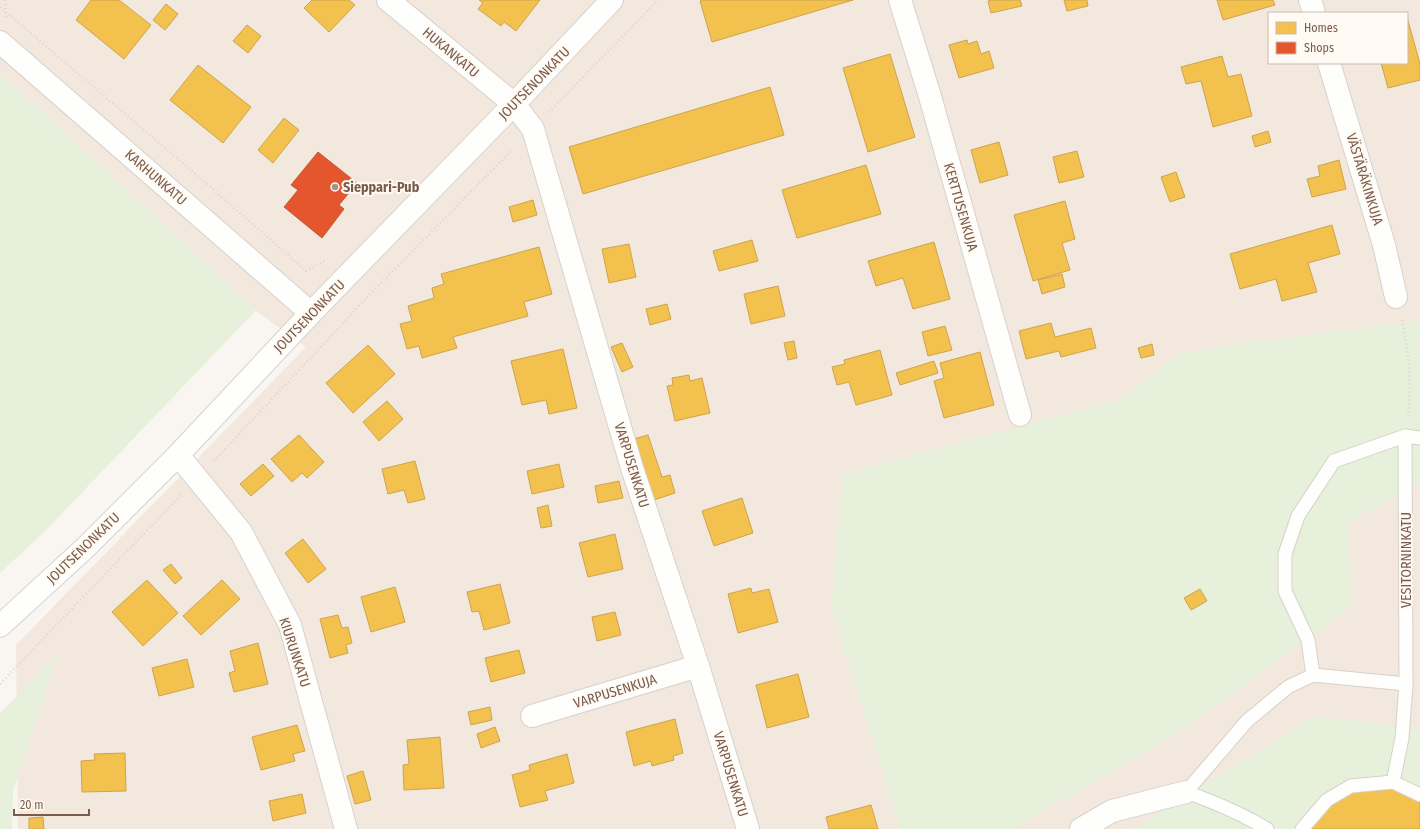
<svg xmlns="http://www.w3.org/2000/svg" width="1420" height="829" viewBox="0 0 1420 829" font-family="'Fira Sans Condensed',sans-serif">
<style>
.residential{fill:#f2e8de;fill-rule:evenodd}
.green{fill:#e7f0db}
.homes{fill:#f2c14e;stroke:#cea34e}
.shops{fill:#e4572e;stroke:#c45837}
.lines{fill:none;stroke-linecap:round;stroke-linejoin:round}
.lane-casing{stroke:#d7d1cb;stroke-width:15}
.street-casing{stroke:#d7d1cb;stroke-width:24}
.secondary-casing{stroke:#d9d2cb;stroke-width:24}
.path{stroke:#dcd5d0;stroke-width:2.5;stroke-dasharray:1 3;stroke-linecap:butt}
.lane{stroke:#fefefd;stroke-width:13}
.street{stroke:#fefefd;stroke-width:22}
.secondary{stroke:#fefefd;stroke-width:22}
.poi-dot{fill:#a69286;stroke:#fffaf3;stroke-width:1.5}
.labels{text-anchor:middle;stroke-width:4;stroke-linejoin:round;paint-order:stroke}
.street-label{font-size:14px;fill:#7a5c4d;stroke:#fffaf3}
.poi-label{font-size:14px;font-weight:bold;fill:#7a5c4d;stroke:#fffaf3;text-anchor:start}
</style>
<rect width="100%" height="100%" fill="#f9f5f0"/>
<path class="residential" d="M 0,0 L 1420,0 L 1420,829 L 18,829 L 16,645 L 306,347 L 255,310 L 21,92 L 0,77 ZM 1269,13 L 1407,13 L 1407,63 L 1269,63 Z"/>
<g class="green">
<polygon points="0,77 21,92 256,310 46,530 0,573"/>
<polygon points="1420,321 1420,482 1347,523 1353,605 1179,733 1012,829 901,829 831,608 843,474 1119,400 1178,354 1246,343"/>
<polygon points="57,655 13,791 12,829 0,829 0,713"/>
<polygon points="1314,716 1420,728 1420,829 1134,829"/>
</g>
<g class="homes">
<polygon points="91,0 119,0 151,25 124,59 76,20"/>
<polygon points="312,0 349,0 355,5 329,32 304,8"/>
<polygon points="479,0 540,0 516,31 504,22 501,26 478,9 483,3"/>
<polygon points="703,0 853,0 712,42 700,1"/>
<polygon points="991,0 1020,0 1022,6 991,13 988,1"/>
<polygon points="1064,0 1087,0 1088,6 1067,11"/>
<polygon points="1217,0 1273,0 1275,5 1223,20"/>
<polygon points="166,4 178,14 165,30 153,20"/>
<polygon points="1407,17 1420,64 1420,80 1388,88 1381,63 1407,63"/>
<polygon points="247,25 261,36 248,53 233,41"/>
<polygon points="967,40 968,44 977,41 981,54 989,51 994,68 959,78 949,45"/>
<polygon points="890,54 915,137 868,152 843,68"/>
<polygon points="1222,56 1228,77 1241,74 1252,116 1213,127 1201,81 1186,84 1181,67"/>
<polygon points="198,65 251,107 223,143 170,100"/>
<polygon points="770,87 784,135 583,194 569,147"/>
<polygon points="284,118 299,130 273,163 258,150"/>
<polygon points="1268,131 1271,142 1255,147 1252,136"/>
<polygon points="999,142 1008,175 980,183 971,150"/>
<polygon points="1077,151 1084,177 1059,183 1053,157"/>
<polygon points="1339,160 1346,189 1312,197 1307,179 1320,176 1318,166"/>
<polygon points="866,165 881,214 797,238 782,190"/>
<polygon points="1176,172 1185,197 1170,202 1161,177"/>
<polygon points="533,200 537,215 513,222 509,207"/>
<polygon points="1065,201 1075,239 1062,243 1070,270 1033,281 1014,215"/>
<polygon points="1332,225 1340,254 1308,263 1317,292 1282,301 1276,279 1240,289 1230,254"/>
<polygon points="752,240 758,261 719,271 713,251"/>
<polygon points="934,242 950,299 913,309 903,278 876,286 868,261"/>
<polygon points="629,244 636,277 609,283 602,249"/>
<polygon points="539,247 552,294 524,302 528,316 453,337 457,348 422,358 419,346 407,349 400,324 412,321 408,306 434,298 432,288 444,284 441,274"/>
<polygon points="1062,274 1065,287 1042,294 1038,280"/>
<polygon points="778,286 785,316 751,324 744,294"/>
<polygon points="667,304 671,319 650,325 646,309"/>
<polygon points="1051,323 1055,337 1091,328 1096,348 1061,357 1059,351 1026,359 1019,331"/>
<polygon points="945,326 952,350 928,356 922,332"/>
<polygon points="794,341 797,358 788,360 784,343"/>
<polygon points="622,343 633,367 622,372 611,347"/>
<polygon points="1152,344 1154,355 1141,358 1138,348"/>
<polygon points="368,345 395,374 353,413 326,383"/>
<polygon points="563,349 577,408 549,414 546,400 522,405 511,361"/>
<polygon points="880,350 892,395 856,405 849,382 837,385 832,367 845,364 844,360"/>
<polygon points="980,352 994,405 944,418 934,381 944,378 940,363"/>
<polygon points="934,361 938,373 900,385 896,373"/>
<polygon points="689,375 690,381 702,378 710,413 675,421 667,386 673,385 672,378"/>
<polygon points="387,401 403,419 379,441 363,422"/>
<polygon points="299,435 324,462 307,478 302,473 292,482 271,459"/>
<polygon points="648,435 662,477 670,475 675,493 654,500 634,439"/>
<polygon points="415,461 425,499 408,503 404,490 388,494 382,469"/>
<polygon points="263,464 274,476 251,496 240,484"/>
<polygon points="559,464 564,487 532,494 527,471"/>
<polygon points="619,481 623,498 598,503 595,486"/>
<polygon points="742,498 753,533 714,546 702,511"/>
<polygon points="548,505 552,526 541,528 537,508"/>
<polygon points="615,534 623,569 588,577 579,543"/>
<polygon points="303,539 326,569 308,583 285,553"/>
<polygon points="171,564 182,578 175,584 163,570"/>
<polygon points="147,580 178,613 143,646 112,612"/>
<polygon points="222,580 240,599 201,635 183,616"/>
<polygon points="500,584 510,623 484,630 479,611 472,612 467,592"/>
<polygon points="395,587 405,622 371,632 361,597"/>
<polygon points="751,588 752,593 769,589 778,622 738,633 728,594"/>
<polygon points="1200,589 1207,601 1191,610 1184,598"/>
<polygon points="615,612 621,635 597,641 592,617"/>
<polygon points="338,615 342,628 348,627 352,643 346,645 348,653 330,658 320,619"/>
<polygon points="258,643 268,684 234,692 229,673 235,671 230,651"/>
<polygon points="519,650 525,673 491,682 485,658"/>
<polygon points="187,659 194,687 159,696 152,668"/>
<polygon points="798,674 809,717 767,728 756,685"/>
<polygon points="490,707 492,720 471,725 468,712"/>
<polygon points="675,719 683,753 673,756 674,760 652,766 651,761 634,766 626,732"/>
<polygon points="297,725 305,751 293,754 295,761 261,770 252,737"/>
<polygon points="495,727 500,741 481,748 477,734"/>
<polygon points="440,737 444,788 404,790 403,765 409,764 407,740"/>
<polygon points="125,753 126,791 82,792 81,761 95,760 94,754"/>
<polygon points="567,754 574,783 545,791 548,800 520,807 512,775 530,770 529,765"/>
<polygon points="363,771 371,800 355,804 347,776"/>
<polygon points="1385,786 1406,792 1420,803 1420,829 1311,829 1312,825 1342,793"/>
<polygon points="302,794 306,813 273,821 269,801"/>
<polygon points="871,805 878,829 829,829 826,817"/>
<polygon points="43,817 44,829 29,829 29,818"/>
</g>
<polygon class="shops" points="318,152 357,183 339,205 344,209 322,238 284,207 298,190 291,185"/>
<g class="lines">
<defs>
<g id="lane">
<polyline points="1313,675 1406,684"/>
<polyline points="1393,782 1402,738 1406,684 1405,436"/>
<path d="M 1267,829 C 1241,813 1214,802 1186,792 L 1247,721 L 1288,687 L 1313,675 L 1308,640 L 1285,591 L 1285,554 L 1298,516 L 1334,461 L 1405,436 L 1420,438"/>
<polyline points="1302,829 1327,800 1351,786 1393,782 1420,795"/>
</g>
<g id="street">
<polyline points="388,0 514,104 533,129 632,468 698,666 748,829"/>
<polyline points="900,0 929,93 1020,415"/>
<polyline points="1310,0 1314,13"/>
<polyline points="0,42 311,313"/>
<polyline points="1329,63 1384,245 1396,297"/>
<polyline points="178,455 241,532 290,625 346,829"/>
<polyline points="532,716 698,666"/>
<polyline points="1081,829 1112,811 1186,792"/>
</g>
<polyline id="secondary" points="0,626 85,548 178,455 311,313 514,104 612,0"/>
</defs>
<use href="#lane" class="lane-casing"/>
<use href="#street" class="street-casing"/>
<use href="#secondary" class="secondary-casing"/>
<g class="path">
<polyline points="5,0 6,20"/>
<polyline points="0,7 184,164 306,271 327,260"/>
<polyline points="549,112 658,0"/>
<path d="M 1402,320 C 1409,352 1412,385 1408,418"/>
<polyline points="214,461 372,292 513,149"/>
<polyline points="0,684 181,495"/>
</g>
<use href="#lane" class="lane"/>
<use href="#street" class="street"/>
<use href="#secondary" class="secondary"/>
</g>
<circle class="poi-dot" cx="335" cy="187" r="4"/>
<g class="labels">
<g class="street-label">
<text transform="translate(451 52) rotate(40)" y="5">HUKANKATU</text>
<text transform="translate(534 83) rotate(-46)" y="5">JOUTSENONKATU</text>
<text transform="translate(156 177) rotate(41)" y="5">KARHUNKATU</text>
<text transform="translate(1365 179) rotate(73)" y="5">VÄSTÄRÄKINKUJA</text>
<text transform="translate(961 207) rotate(74)" y="5">KERTTUSENKUJA</text>
<text transform="translate(309 316) rotate(-46)" y="5">JOUTSENONKATU</text>
<text transform="translate(632 465) rotate(73)" y="5">VARPUSENKATU</text>
<text transform="translate(83 548) rotate(-44)" y="5">JOUTSENONKATU</text>
<text transform="translate(1406 560) rotate(-90)" y="5">VESITORNINKATU</text>
<text transform="translate(295 652) rotate(72)" y="5">KIURUNKATU</text>
<text transform="translate(615 691) rotate(-17)" y="5">VARPUSENKUJA</text>
<text transform="translate(731 774) rotate(73)" y="5">VARPUSENKATU</text>
</g>
<g class="poi-label">
<text x="343" y="192">Sieppari-Pub</text>
</g>
</g>
<rect x="1268" y="12" width="140" height="52" fill="#fffaf3" stroke="#cabbb1"/>
<rect x="1276" y="22" width="20" height="12" fill="#f2c14e" stroke="#cabbb1"/>
<text x="1304" y="32" font-size="12" fill="#7a5c4d">Homes</text>
<rect x="1276" y="42" width="20" height="12" fill="#e4572e" stroke="#cabbb1"/>
<text x="1304" y="52" font-size="12" fill="#7a5c4d">Shops</text>
<path d="M14 809v6h75v-6" fill="none" stroke="#7a5c4d" stroke-width="2"/>
<text x="20" y="809" font-size="12" fill="#7a5c4d" stroke="#fffaf3" stroke-width="3" paint-order="stroke">20 m</text>
</svg>
